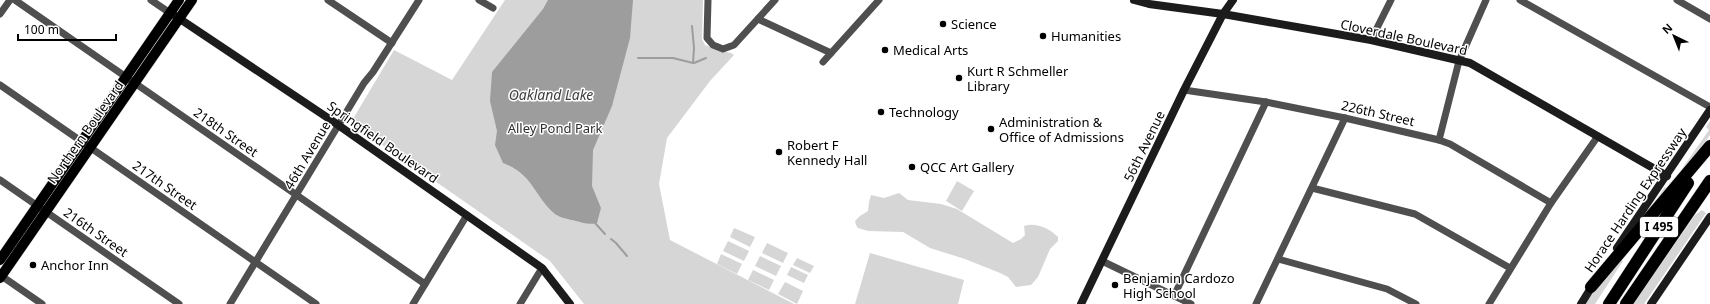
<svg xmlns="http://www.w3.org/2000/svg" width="1710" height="304" viewBox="0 0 1710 304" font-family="'Noto Sans',sans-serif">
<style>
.green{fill:#d6d6d6}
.water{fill:#9d9d9d}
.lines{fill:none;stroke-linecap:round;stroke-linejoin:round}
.stream{stroke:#9d9d9d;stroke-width:2}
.primary-casing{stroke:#dbdbdb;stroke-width:11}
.highway-casing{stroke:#dbdbdb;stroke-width:13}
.street{stroke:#4f4f4f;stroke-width:7}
.secondary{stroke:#1c1c1c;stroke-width:8}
.primary{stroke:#000;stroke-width:10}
.highway{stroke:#000;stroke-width:12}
.poi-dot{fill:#000;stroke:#fff;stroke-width:1.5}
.labels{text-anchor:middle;stroke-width:3;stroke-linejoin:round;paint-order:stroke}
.shield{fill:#fff;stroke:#4c4c4c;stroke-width:1}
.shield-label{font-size:12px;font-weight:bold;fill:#000}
.poi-label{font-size:13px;fill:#000;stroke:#fff;text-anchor:start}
.street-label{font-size:13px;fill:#000;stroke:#fff}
.park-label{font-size:13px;fill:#2d2d2d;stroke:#fff}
.water-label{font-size:14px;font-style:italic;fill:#3e3e3e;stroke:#fff}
</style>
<rect width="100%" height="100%" fill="#fff"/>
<g class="green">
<polygon points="505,0 703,0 702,39 705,45 722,51 731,53 734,55 710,81 667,138 659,184 670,240 794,304 584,304 550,261 393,152 350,124 394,50 452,80"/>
<polygon points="1710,121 1710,135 1687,167 1622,247 1665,187 1668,189 1709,130 1706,127"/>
<polygon points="957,181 974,191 962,211 946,201"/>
<path d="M 899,193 L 908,200 L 941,204 L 957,209 L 1013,243 L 1021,239 L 1025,235 L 1024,226 C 1036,222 1049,228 1058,237 L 1058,241 L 1050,249 L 1038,277 L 1031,285 L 1016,287 L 1008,277 L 1000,273 L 965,259 L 930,248 L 903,232 L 868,231 L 858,228 L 856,225 L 855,221 L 860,216 L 868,211 L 869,202 L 871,195 L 884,198 Z"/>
<polygon points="1702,210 1706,213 1644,304 1633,304 1695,215"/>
<polygon points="734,228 755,237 750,247 730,237"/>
<polygon points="728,241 749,251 744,261 723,251"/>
<polygon points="767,243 788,253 783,263 762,253"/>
<polygon points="870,253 964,280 958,304 855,304"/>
<polygon points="721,254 742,264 737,274 717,264"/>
<polygon points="760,256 781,266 776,276 755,266"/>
<polygon points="797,258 814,266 810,273 793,265"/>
<polygon points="1620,259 1623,261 1595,304 1585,304 1596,286"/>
<polygon points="791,267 808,275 804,283 787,275"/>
<polygon points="753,270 774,280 769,290 748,280"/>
<polygon points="785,282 803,291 797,304 778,294"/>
</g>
<path class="water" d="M 548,0 L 633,0 L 630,38 L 612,106 L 593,150 L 592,186 L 601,208 L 597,223 C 588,225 584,223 576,221 C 569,219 560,218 555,214 C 534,196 533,174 503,163 L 495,145 L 497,131 L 490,101 L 492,72 L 543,9 Z"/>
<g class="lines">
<g class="stream">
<polyline points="638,58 673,58 693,63 694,48 692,26"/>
<polyline points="694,63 706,58"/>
<polyline points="595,223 605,234"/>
<polyline points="611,239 616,243 627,256"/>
</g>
<defs>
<g id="primary">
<polyline points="0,260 179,0"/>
<polyline points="0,278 192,0"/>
</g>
<g id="highway">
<polyline points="1591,287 1710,146"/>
<polyline points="1609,304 1688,183"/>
<polyline points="1626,304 1710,181"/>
</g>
</defs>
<use href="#primary" class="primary-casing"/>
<use href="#highway" class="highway-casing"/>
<g class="street">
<polyline points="15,0 425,284"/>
<polyline points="151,0 170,13"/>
<polyline points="328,0 392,43"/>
<polyline points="479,0 493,8"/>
<polyline points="708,0 707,38 713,45 723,49 734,45 775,0"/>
<polyline points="1520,0 1710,107"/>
<polyline points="1677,0 1710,19"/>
<polyline points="0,14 10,0"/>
<polyline points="758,19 831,53"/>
<polyline points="1371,40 1391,0"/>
<polyline points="823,62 879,0"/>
<polyline points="0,85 316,304"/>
<polyline points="1184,90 1266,102 1345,118 1439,140 1450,144 1551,203"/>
<polyline points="1439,140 1459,61 1486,0"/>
<polyline points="0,180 179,304"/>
<polyline points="1312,188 1415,214 1510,268"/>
<polyline points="1278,259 1387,289 1416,304"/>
<polyline points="1102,261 1191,304"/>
<polyline points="0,275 42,304"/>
<polyline points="1174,296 1266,102"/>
<polyline points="230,304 364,83 373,72 419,0"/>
<polyline points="413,304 467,215"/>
<polyline points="520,304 542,268"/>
<polyline points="1256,304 1345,118"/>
<polyline points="1489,304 1551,203 1598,136"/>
</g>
<g class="secondary">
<polyline points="1134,0 1149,4 1223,14 1371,40 1470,63 1667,176"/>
<polyline points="174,15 331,120 542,268 570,304"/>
<polyline points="1617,248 1710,110"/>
<polyline points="1081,304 1184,90 1223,14 1233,0"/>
<polyline points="1581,304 1594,283"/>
<polyline points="1651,304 1710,217"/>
</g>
<use href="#primary" class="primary"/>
<use href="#highway" class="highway"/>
</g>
<g class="poi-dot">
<circle cx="943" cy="24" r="4"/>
<circle cx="1043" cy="36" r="4"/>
<circle cx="885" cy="50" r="4"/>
<circle cx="959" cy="78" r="4"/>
<circle cx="881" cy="112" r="4"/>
<circle cx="991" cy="129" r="4"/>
<circle cx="779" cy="152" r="4"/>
<circle cx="912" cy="167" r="4"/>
<circle cx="33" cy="265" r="4"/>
<circle cx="1115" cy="285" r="4"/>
</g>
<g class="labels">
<rect class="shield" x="1640" y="217" width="38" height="20" rx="3"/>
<g class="shield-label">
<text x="1659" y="231">I 495</text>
</g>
<g class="poi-label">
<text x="951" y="29">Science</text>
<text x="1051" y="41">Humanities</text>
<text x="893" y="55">Medical Arts</text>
<text x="967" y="76">Kurt R Schmeller<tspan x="967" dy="15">Library</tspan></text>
<text x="889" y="117">Technology</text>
<text x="999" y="127">Administration &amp;<tspan x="999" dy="15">Office of Admissions</tspan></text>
<text x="787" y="150">Robert F<tspan x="787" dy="15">Kennedy Hall</tspan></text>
<text x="920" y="172">QCC Art Gallery</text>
<text x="41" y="270">Anchor Inn</text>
<text x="1123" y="283">Benjamin Cardozo<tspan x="1123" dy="15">High School</tspan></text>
</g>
<g class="street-label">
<text transform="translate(1404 37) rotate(12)" y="5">Cloverdale Boulevard</text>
<text transform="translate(1378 113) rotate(13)" y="5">226th Street</text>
<text transform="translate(85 132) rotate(-55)" y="5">Northern Boulevard</text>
<text transform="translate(226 132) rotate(35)" y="5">218th Street</text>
<text transform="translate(383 142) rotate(35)" y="5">Springfield Boulevard</text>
<text transform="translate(1144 146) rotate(-64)" y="5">56th Avenue</text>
<text transform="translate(307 155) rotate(-59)" y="5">46th Avenue</text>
<text transform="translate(165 185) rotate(35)" y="5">217th Street</text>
<text transform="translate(1635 200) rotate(-56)" y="5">Horace Harding Expressway</text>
<text transform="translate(96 232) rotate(35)" y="5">216th Street</text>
</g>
<g class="park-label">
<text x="555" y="133">Alley Pond Park</text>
</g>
<g class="water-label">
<text x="551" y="100">Oakland Lake</text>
</g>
</g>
<g transform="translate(1674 36) rotate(317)" stroke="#ffffff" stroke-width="3" paint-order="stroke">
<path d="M0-3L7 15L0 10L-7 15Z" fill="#000000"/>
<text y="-6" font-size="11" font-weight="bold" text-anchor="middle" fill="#000000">N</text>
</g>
<path d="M18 34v6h98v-6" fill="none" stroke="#000000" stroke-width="2"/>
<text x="24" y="34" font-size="12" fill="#000000" stroke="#ffffff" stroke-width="3" paint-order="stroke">100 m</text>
</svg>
